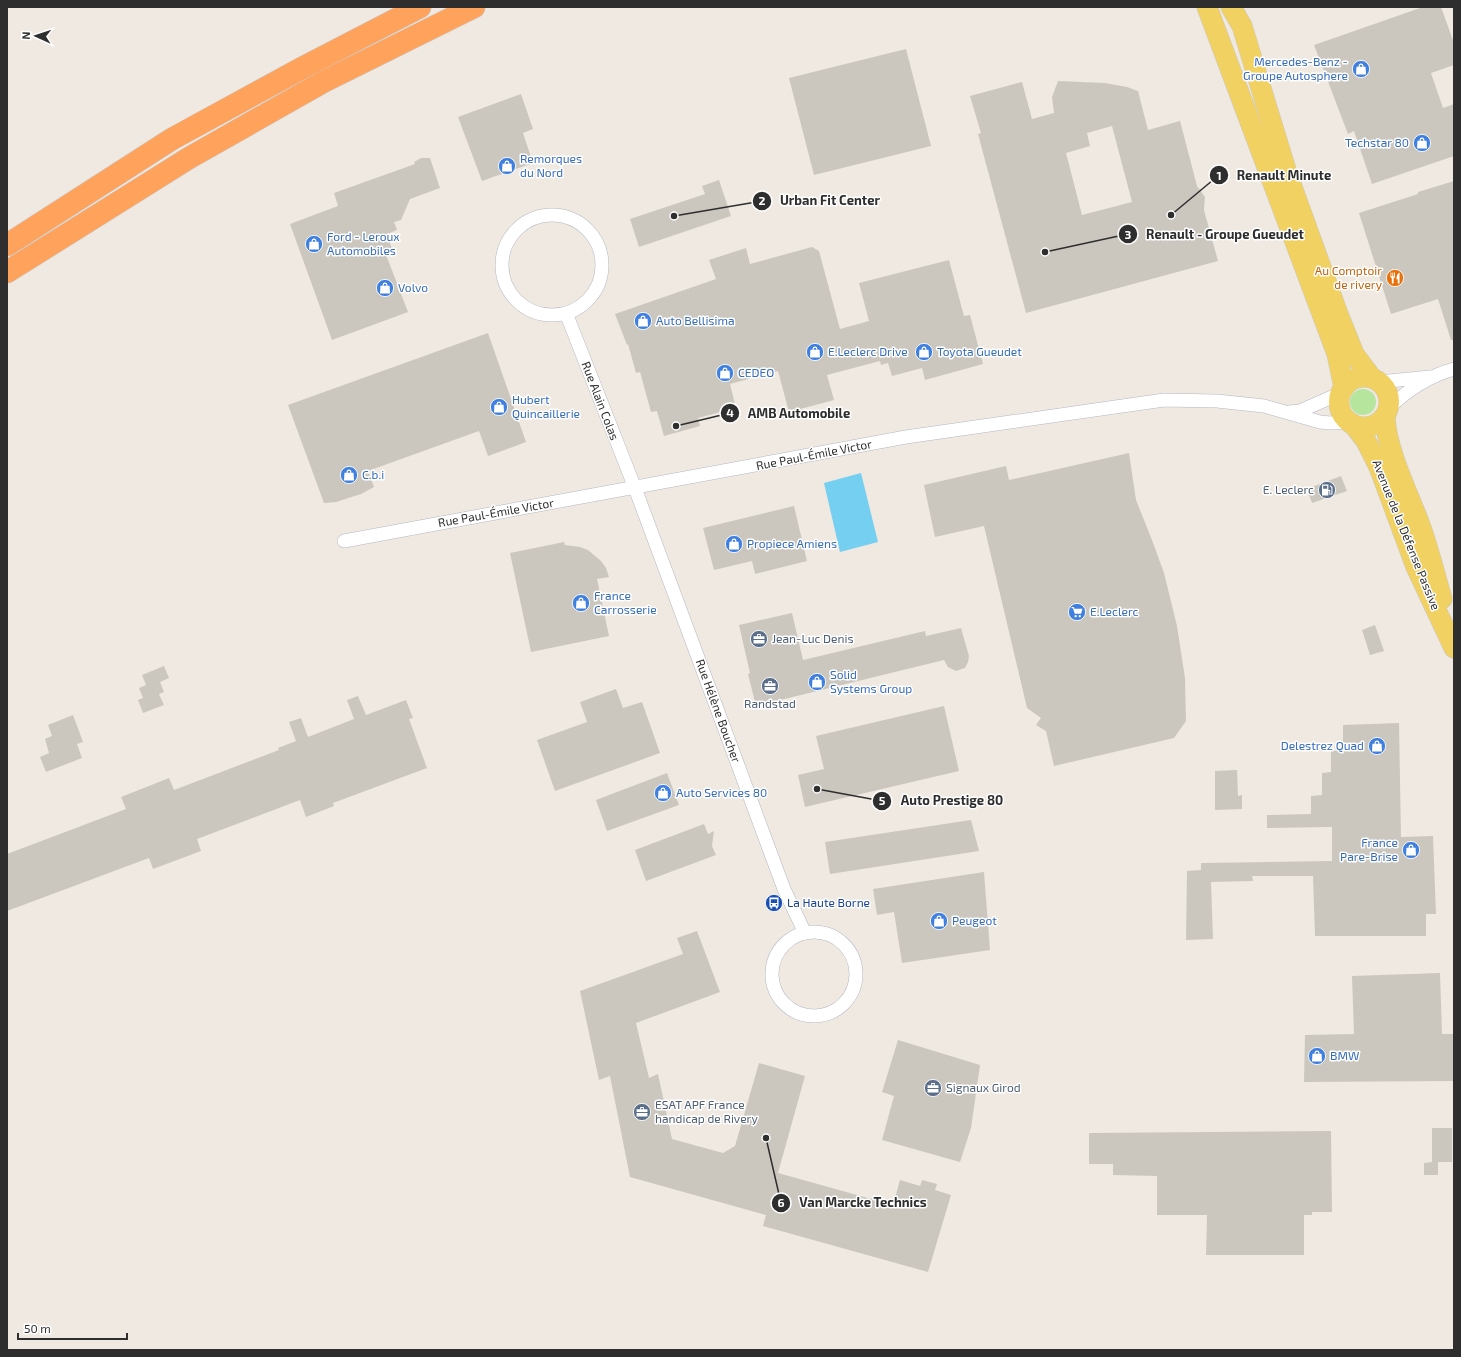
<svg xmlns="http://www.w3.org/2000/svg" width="1461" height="1357" viewBox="0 0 1461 1357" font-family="'Exo 2',sans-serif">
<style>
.green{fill:#b6e59e}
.water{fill:#75cff0}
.building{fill:#cbc7bf;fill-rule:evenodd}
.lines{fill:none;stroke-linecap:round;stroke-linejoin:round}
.street-casing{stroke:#b4b7c1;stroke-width:14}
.primary-casing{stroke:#c9c9c9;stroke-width:21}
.highway-casing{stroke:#c9c9c9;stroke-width:23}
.street{stroke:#fff;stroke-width:13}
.primary{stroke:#f2d163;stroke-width:20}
.highway{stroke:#ffa35c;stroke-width:22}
.labels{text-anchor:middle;stroke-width:3;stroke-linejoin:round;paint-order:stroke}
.shop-label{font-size:12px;fill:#366cbe;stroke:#fff;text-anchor:start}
.food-label{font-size:12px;fill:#c56008;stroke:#fff;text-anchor:end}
.street-label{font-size:12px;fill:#2e2e2e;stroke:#fff}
.service-label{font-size:12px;fill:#4e5e75;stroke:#fff;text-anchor:start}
.transit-label{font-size:12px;fill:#164399;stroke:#fff;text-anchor:start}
.leader{fill:none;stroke:#2e2e2e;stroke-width:1.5}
.callout-dot{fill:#2e2e2e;stroke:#fff;stroke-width:1.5}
.mark-label{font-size:12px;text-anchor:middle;font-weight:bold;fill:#fff}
.callout-label{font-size:13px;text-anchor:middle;font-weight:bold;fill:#2e2e2e;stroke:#fff;stroke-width:3;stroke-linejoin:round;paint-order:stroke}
</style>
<rect width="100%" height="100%" fill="#efe9e1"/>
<circle class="green" cx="1363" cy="402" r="13"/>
<polygon class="water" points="861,473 878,542 840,552 824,483"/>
<g class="building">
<polygon points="1423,7 1441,7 1454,43 1454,65 1431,73 1443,108 1454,104 1454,156 1372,184 1354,131 1348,134 1314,45"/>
<polygon points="906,49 931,146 814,175 789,78"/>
<path d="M 1058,81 L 1105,83 L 1127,87 L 1138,91 L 1148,130 L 1180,121 L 1197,186 L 1205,197 L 1204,210 L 1218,261 L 1026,313 L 978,134 L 981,133 L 970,96 L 1022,82 L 1032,119 L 1054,113 L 1052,97 ZM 1112,126 L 1132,202 L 1082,215 L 1066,153 L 1090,146 L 1087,133 Z"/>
<polygon points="521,94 533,129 523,133 533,163 482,181 458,117"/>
<polygon points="421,158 430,158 440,188 410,199 401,220 394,222 397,230 387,234 392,249 385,252 408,312 332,340 290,224 338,206 334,193 415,164 414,162"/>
<polygon points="719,180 731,216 639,247 630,219 705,194 702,186"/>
<polygon points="1454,181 1454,340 1451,340 1438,299 1391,314 1359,213 1418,194 1418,192"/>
<polygon points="812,247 819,251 840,329 869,321 859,283 949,260 964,316 970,315 983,364 925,380 922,368 892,376 888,363 881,365 880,361 827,375 834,400 789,412 778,371 730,384 736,408 698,418 700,426 664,436 657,411 651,412 640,372 636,373 628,344 627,345 615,314 716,279 709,260 746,248 750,264"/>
<polygon points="488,333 526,442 488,456 479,431 368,471 374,487 361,494 336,502 324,503 288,405"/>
<polygon points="1129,453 1136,500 1152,540 1164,573 1177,626 1185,678 1186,721 1174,738 1054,766 1046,731 1036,725 1041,718 1027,708 984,526 935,537 924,485 1006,466 1009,480"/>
<polygon points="1341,476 1347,491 1312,503 1307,489"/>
<polygon points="794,506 807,561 755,574 752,561 714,570 703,528"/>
<polygon points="564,542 565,545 580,547 588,550 601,561 606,568 609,577 597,579 609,636 531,652 510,553"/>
<polygon points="792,613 803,660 925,631 926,636 961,628 969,656 968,662 965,668 956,671 948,667 944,660 756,706 748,674 750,673 739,625"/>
<polygon points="1375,625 1384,651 1370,655 1362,630"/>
<polygon points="164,666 169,678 160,682 164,692 159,694 164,705 143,713 138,700 143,698 139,688 146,685 142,675"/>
<polygon points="616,689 623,708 642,702 660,753 555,791 537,740 587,722 580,702"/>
<polygon points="358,696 366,715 406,700 413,718 409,719 427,768 333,803 334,806 306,817 300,800 197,839 201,851 153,869 149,858 7,911 7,854 126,809 121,797 169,778 174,790 279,750 278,748 296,741 289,722 301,718 308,737 354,719 347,700"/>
<polygon points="944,706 959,771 805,807 798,775 824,769 816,736"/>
<polygon points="73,715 83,742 77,744 82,758 46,772 40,757 49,753 45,739 52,736 48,725"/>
<polygon points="1399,723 1401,837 1433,836 1436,914 1426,914 1426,936 1315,936 1313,876 1252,876 1253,881 1211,882 1213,939 1186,940 1187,871 1201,870 1201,863 1332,861 1332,827 1267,828 1267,815 1311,814 1311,796 1322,795 1322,773 1331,772 1331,751 1343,750 1343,725"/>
<polygon points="1237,770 1238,796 1242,795 1242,809 1215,810 1215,771"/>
<polygon points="667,773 679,805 607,831 596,800"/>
<polygon points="971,820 979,851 830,874 825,842"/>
<polygon points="704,824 708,834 714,831 712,846 716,855 646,881 635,850"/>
<polygon points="984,872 990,950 902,963 894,912 877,915 873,889"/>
<polygon points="697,931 720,992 636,1023 649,1078 658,1074 672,1139 723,1153 735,1146 759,1063 805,1076 778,1173 893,1205 900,1180 920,1186 922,1180 937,1184 935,1190 951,1195 928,1272 763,1226 766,1215 630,1177 610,1076 599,1080 580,991 683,954 677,938"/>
<polygon points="1440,973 1442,1034 1454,1034 1454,1081 1304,1082 1305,1035 1354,1034 1352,976"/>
<polygon points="898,1040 980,1065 971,1128 960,1162 882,1140 894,1096 882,1092"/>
<polygon points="1432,1128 1452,1128 1452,1162 1438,1162 1438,1175 1424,1175 1424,1163 1432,1162"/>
<polygon points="1331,1131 1332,1212 1312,1212 1312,1215 1304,1215 1304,1255 1206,1255 1207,1215 1157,1215 1157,1176 1113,1175 1113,1164 1089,1164 1089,1133"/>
</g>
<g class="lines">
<defs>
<g id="street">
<circle cx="552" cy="265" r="50"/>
<polyline points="566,313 635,488 784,889 805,933"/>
<polyline points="1379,382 1430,377"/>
<path d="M 1388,409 C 1406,391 1429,376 1454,369"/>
<polyline points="1289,412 1300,411 1341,393"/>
<polyline points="344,541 906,437 1164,400 1217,401 1264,406 1320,422 1330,423 1350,422"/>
<circle cx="814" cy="974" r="42"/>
</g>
<g id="primary">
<polyline points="1207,7 1337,354 1344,388"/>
<polyline points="1231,7 1242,26 1287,173 1338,314 1354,354 1372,378"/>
<circle cx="1364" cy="402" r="25"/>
<path d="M 1385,417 C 1387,452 1408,492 1420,525 C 1429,549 1435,575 1442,599"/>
<polyline points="1353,424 1366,441 1379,467 1416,567 1454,648"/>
</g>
<g id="highway">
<polyline points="7,245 172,139 302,68 420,7"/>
<polyline points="7,272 189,158 323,82 474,7"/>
</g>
</defs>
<use href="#street" class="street-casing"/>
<use href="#primary" class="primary-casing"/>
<use href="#highway" class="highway-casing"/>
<use href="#street" class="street"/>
<use href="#primary" class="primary"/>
<use href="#highway" class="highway"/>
</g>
<defs>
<symbol id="shop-disc" viewBox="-11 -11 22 22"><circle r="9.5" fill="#3f7fe0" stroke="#fff"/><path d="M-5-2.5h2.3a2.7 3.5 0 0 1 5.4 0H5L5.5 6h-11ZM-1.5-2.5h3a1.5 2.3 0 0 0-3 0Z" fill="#fff"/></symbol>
<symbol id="restaurant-disc" viewBox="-11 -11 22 22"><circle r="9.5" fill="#e8710a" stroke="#fff"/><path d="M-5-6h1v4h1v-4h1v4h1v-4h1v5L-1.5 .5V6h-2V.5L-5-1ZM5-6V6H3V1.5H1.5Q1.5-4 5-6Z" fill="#fff"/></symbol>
<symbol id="fuel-disc" viewBox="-11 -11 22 22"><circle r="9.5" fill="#5c6f8a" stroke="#fff"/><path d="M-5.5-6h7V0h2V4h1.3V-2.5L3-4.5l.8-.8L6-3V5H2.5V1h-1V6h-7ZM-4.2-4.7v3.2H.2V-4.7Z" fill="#fff"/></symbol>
<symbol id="supermarket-disc" viewBox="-11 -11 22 22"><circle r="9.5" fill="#3f7fe0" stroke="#fff"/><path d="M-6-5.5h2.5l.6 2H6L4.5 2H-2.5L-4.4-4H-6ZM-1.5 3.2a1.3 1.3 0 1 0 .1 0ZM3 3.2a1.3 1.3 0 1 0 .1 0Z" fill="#fff"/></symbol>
<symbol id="office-disc" viewBox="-11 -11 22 22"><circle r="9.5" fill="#5c6f8a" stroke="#fff"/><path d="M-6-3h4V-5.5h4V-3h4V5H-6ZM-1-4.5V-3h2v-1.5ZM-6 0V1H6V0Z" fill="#fff"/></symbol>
<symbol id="bus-disc" viewBox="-11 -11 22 22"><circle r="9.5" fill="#1a4fb4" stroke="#fff"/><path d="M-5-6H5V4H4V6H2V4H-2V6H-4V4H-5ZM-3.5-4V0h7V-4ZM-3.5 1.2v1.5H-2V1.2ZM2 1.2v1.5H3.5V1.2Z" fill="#fff"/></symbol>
</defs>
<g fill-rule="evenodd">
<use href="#shop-disc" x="1351" y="59" width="20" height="20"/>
<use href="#shop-disc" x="1412" y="133" width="20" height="20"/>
<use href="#shop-disc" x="497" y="156" width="20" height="20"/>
<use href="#shop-disc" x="304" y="234" width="20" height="20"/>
<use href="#restaurant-disc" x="1385" y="268" width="20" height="20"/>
<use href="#shop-disc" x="375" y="278" width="20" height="20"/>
<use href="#shop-disc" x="633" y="311" width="20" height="20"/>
<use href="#shop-disc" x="805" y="342" width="20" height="20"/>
<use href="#shop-disc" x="914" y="342" width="20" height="20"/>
<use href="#shop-disc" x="715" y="363" width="20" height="20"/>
<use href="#shop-disc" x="489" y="397" width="20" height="20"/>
<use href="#shop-disc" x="339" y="465" width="20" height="20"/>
<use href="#fuel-disc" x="1317" y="480" width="20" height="20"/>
<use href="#shop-disc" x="724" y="534" width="20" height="20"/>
<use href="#shop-disc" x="571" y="593" width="20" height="20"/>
<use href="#supermarket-disc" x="1067" y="602" width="20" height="20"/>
<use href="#office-disc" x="749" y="629" width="20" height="20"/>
<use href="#shop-disc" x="807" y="672" width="20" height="20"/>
<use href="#office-disc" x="760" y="676" width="20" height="20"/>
<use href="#shop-disc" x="1367" y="736" width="20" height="20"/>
<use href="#shop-disc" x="653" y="783" width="20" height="20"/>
<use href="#shop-disc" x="1401" y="840" width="20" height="20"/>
<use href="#bus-disc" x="764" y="893" width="20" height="20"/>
<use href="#shop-disc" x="929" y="911" width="20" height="20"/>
<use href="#shop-disc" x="1307" y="1046" width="20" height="20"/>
<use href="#office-disc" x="923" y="1078" width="20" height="20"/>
<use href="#office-disc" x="632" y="1102" width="20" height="20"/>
</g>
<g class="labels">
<g class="shop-label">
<text x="1348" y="66" text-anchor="end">Mercedes-Benz -<tspan x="1348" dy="14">Groupe Autosphere</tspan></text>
<text x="1409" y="147" text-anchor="end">Techstar 80</text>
<text x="520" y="163">Remorques<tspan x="520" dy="14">du Nord</tspan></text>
<text x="327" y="241">Ford - Leroux<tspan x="327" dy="14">Automobiles</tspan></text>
<text x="398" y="292">Volvo</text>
<text x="656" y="325">Auto Bellisima</text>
<text x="828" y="356">E.Leclerc Drive</text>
<text x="937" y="356">Toyota Gueudet</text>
<text x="738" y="377">CEDEO</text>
<text x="512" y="404">Hubert<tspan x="512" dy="14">Quincaillerie</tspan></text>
<text x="362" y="479">C.b.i</text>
<text x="747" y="548">Propiece Amiens</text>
<text x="594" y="600">France<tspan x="594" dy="14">Carrosserie</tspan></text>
<text x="1090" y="616">E.Leclerc</text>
<text x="830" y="679">Solid<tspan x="830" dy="14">Systems Group</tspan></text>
<text x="1364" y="750" text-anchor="end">Delestrez Quad</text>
<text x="676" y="797">Auto Services 80</text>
<text x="1398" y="847" text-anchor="end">France<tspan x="1398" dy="14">Pare-Brise</tspan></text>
<text x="952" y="925">Peugeot</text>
<text x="1330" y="1060">BMW</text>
</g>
<g class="food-label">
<text x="1382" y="275">Au Comptoir<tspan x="1382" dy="14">de rivery</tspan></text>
</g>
<g class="street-label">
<text transform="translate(600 401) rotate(69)" y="4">Rue Alain Colas</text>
<text transform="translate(814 455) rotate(-11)" y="4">Rue Paul-Émile Victor</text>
<text transform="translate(496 513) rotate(-10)" y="4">Rue Paul-Émile Victor</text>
<text transform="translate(1406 535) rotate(68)" y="4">Avenue de la Défense Passive</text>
<text transform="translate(718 711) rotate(70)" y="4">Rue Hélène Boucher</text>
</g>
<g class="service-label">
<text x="1314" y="494" text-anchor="end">E. Leclerc</text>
<text x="772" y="643">Jean-Luc Denis</text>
<text x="770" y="708" text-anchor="middle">Randstad</text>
<text x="946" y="1092">Signaux Girod</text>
<text x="655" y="1109">ESAT APF France<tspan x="655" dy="14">handicap de Rivery</tspan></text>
</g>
<g class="transit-label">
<text x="787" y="907">La Haute Borne</text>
</g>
</g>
<path class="leader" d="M1171 215L1219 175M674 216L762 201M1045 252L1128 234M676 426L730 413M817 789L882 801M766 1138L781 1203"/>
<g class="callout-dot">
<circle cx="1171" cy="215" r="4"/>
<circle cx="674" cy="216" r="4"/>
<circle cx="1045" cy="252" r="4"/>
<circle cx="676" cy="426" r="4"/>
<circle cx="817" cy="789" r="4"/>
<circle cx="766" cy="1138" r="4"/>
<circle cx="1219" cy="175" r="10"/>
<circle cx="762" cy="201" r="10"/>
<circle cx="1128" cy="234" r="10"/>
<circle cx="730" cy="413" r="10"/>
<circle cx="882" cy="801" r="10"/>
<circle cx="781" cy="1203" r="10"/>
</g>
<g class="mark-label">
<text x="1219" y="180">1</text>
<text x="762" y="205">2</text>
<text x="1128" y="239">3</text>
<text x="730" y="417">4</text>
<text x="882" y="805">5</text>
<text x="781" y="1207">6</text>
</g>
<g class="callout-label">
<text x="1284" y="180">Renault Minute</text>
<text x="830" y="205">Urban Fit Center</text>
<text x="1225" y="239">Renault - Groupe Gueudet</text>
<text x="799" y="418">AMB Automobile</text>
<text x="952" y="805">Auto Prestige 80</text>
<text x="863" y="1207">Van Marcke Technics</text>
</g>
<rect width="1461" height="1357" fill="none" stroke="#2e2e2e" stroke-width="16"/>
<g transform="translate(36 36) rotate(273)" stroke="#ffffff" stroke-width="3" paint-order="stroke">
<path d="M0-3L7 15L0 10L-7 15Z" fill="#2e2e2e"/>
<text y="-6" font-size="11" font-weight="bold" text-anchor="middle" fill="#2e2e2e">N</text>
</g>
<path d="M18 1333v6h109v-6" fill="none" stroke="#2e2e2e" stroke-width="2"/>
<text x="24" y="1333" font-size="12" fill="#2e2e2e" stroke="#ffffff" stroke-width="3" paint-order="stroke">50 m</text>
</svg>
